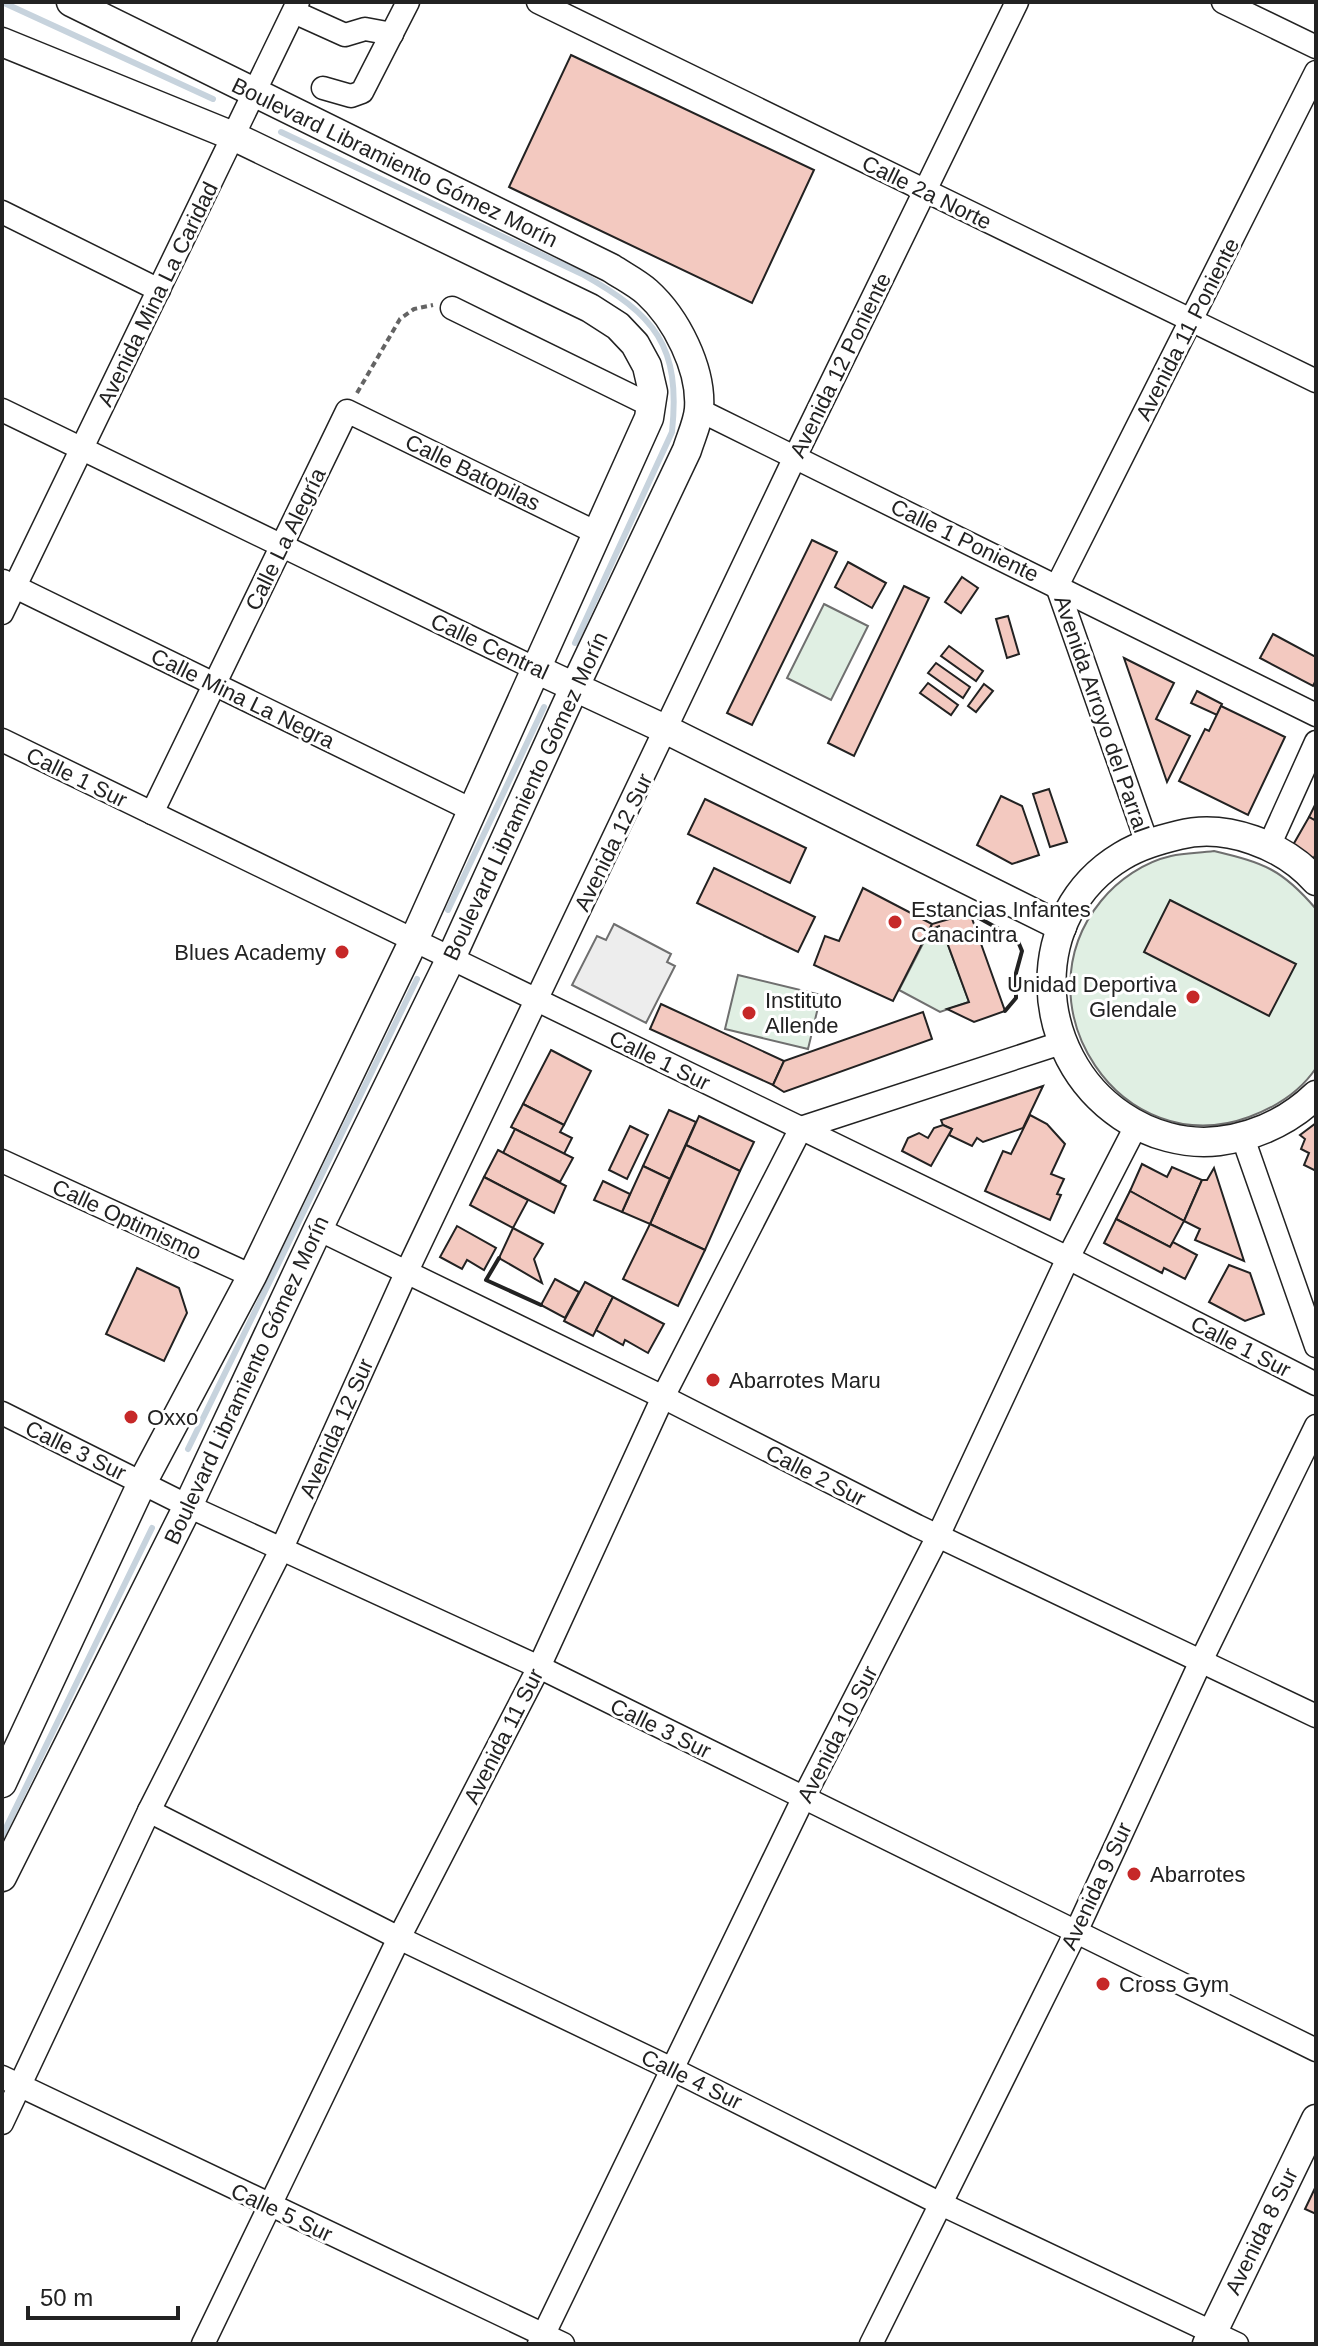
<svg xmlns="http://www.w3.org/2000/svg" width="1318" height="2346" viewBox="0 0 1318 2346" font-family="Arial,sans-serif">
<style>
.green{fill:#e0efe3;stroke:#6f6f6f;stroke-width:2}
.parking{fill:#ededed;stroke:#6f6f6f;stroke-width:2}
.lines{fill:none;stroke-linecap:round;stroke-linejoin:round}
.stream{stroke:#c7d3dd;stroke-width:6}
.building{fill:#f3c9c0;stroke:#222;stroke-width:2}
.minor-casing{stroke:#222;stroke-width:25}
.major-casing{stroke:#222;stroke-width:31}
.path{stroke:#646464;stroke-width:4;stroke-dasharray:6 4;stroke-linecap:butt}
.minor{stroke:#fff;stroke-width:22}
.major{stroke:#fff;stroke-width:28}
.wall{stroke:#222;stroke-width:4}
.poi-dot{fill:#c62828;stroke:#fff;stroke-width:3}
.labels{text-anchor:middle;stroke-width:6;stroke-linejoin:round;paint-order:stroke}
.street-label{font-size:22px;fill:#222;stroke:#fff}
.poi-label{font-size:22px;fill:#222;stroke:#fff;text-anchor:start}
</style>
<rect width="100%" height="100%" fill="#fff"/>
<g class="green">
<polygon points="824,604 868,626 831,700 787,678"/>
<path d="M 1214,851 C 1264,863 1282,869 1316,909 L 1316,1068 C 1300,1092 1276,1107 1249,1117 C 1121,1164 1016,1005 1101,901 C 1118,880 1144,862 1171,856 C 1185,853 1200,853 1214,851 Z"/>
<polygon points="939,926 943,937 945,937 969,1002 940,1012 899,990 930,930"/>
<polygon points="738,975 821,995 808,1049 725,1029"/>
</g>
<polygon class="parking" points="614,924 671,954 667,962 675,966 646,1023 572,985 597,936 606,940"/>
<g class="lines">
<g class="stream">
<polyline points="2,2 213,99"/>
<path d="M 281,132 L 582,274 C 655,315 681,345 672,432 L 575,643"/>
<polyline points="448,910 544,707"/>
<polyline points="188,1449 417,979"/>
<polyline points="2,1836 152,1528"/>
</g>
</g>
<g class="building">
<polygon points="571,55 814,170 752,303 509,187"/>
<polygon points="812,540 837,552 752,725 727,713"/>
<polygon points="848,562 886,583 872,608 835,587"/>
<polygon points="962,577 978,588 961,613 945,602"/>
<polygon points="904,586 929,598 854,756 828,743"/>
<polygon points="1008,616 1019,654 1007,658 996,619"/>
<polygon points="1273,634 1316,657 1316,680 1313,686 1260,658"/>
<polygon points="949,646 983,671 976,681 941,656"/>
<polygon points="1124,658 1174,683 1156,719 1190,736 1167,782"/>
<polygon points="936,663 970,687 963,698 928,673"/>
<polygon points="928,683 958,705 951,715 920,693"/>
<polygon points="984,684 993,691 976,712 968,706"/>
<polygon points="1197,691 1222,704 1217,715 1191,703"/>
<polygon points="1221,706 1285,737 1248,815 1179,781 1205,729 1209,731"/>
<polygon points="1049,789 1067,842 1050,847 1033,794"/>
<polygon points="1001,796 1022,806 1039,855 1012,864 977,845"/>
<polygon points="705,799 806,848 790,883 688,834"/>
<polygon points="1316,803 1316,821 1309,817"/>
<polygon points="1309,817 1316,821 1316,854 1313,859 1293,845"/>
<polygon points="714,868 815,917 798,952 697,903"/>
<polygon points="863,888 932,924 893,1001 814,965 825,936 839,941"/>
<polygon points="1170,900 1296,964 1269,1016 1144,952"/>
<polygon points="970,913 1005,1011 974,1022 947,1009 969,1002 945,937 943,938 939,926 930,930 932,924"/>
<polygon points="661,1004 784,1061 773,1085 650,1029"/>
<polygon points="923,1012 932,1039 784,1092 773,1085 784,1061"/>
<polygon points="551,1050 591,1071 564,1125 523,1104"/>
<polygon points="1043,1086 1023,1128 983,1142 977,1138 972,1146 949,1135 952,1129 943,1125 941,1120"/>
<polygon points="523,1104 564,1125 560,1132 572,1138 564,1154 511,1127"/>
<polygon points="669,1110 696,1122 670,1179 643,1166"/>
<polygon points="1030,1115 1047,1124 1065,1144 1051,1174 1064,1179 1057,1194 1061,1195 1050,1220 985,1191 1003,1151 1011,1154"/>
<polygon points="699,1116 754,1142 740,1171 686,1145"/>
<polygon points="1316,1123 1316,1171 1304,1165 1309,1153 1301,1149 1305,1139 1300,1135"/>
<polygon points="943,1125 952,1129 931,1166 902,1151 908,1138 919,1133 928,1138 934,1128"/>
<polygon points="630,1126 648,1135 627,1179 609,1170"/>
<polygon points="515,1129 573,1158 560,1182 503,1153"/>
<polygon points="686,1145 740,1171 705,1250 650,1224"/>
<polygon points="498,1150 566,1186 554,1213 484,1177"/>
<polygon points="1142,1164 1167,1177 1172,1167 1202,1180 1184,1221 1130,1191"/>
<polygon points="643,1166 670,1179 650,1224 622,1212"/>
<polygon points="1214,1168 1244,1261 1195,1240 1200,1229 1184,1221 1202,1180 1207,1180"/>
<polygon points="484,1177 528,1200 513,1228 470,1205"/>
<polygon points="603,1181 630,1194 622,1212 594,1200"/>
<polygon points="1130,1191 1184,1221 1170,1247 1116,1219"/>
<polygon points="1116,1219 1170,1247 1173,1242 1197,1255 1185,1279 1164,1268 1162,1273 1104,1243"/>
<polygon points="650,1224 705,1250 678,1306 623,1279"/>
<polygon points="457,1226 496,1248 484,1270 467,1260 462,1269 440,1257"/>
<polygon points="513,1228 543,1244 534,1259 542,1283 499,1258"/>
<polygon points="1229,1265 1250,1273 1264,1314 1245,1321 1209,1302"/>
<polygon points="137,1268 179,1288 187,1313 164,1361 106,1334"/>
<polygon points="555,1279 579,1292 565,1318 541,1305"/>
<polygon points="585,1282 613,1297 593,1336 564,1321"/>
<polygon points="613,1297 664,1324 648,1353 625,1340 623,1345 596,1330"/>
<polygon points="1316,2186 1316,2214 1305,2209"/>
</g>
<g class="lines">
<defs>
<g id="minor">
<polyline points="538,2 1316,381"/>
<polyline points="1223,2 1316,47"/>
<polyline points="294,12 345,35 365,29 392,34"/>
<polyline points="323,88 351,96 362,92 408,2"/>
<polyline points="2,212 159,290"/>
<polyline points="452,308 652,406"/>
<polyline points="2,410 536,669"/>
<polyline points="699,410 1316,715"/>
<polyline points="3,581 472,810"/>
<polyline points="1057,586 1316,72"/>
<polyline points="1057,586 1147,843"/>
<polyline points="2,613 298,2"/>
<polyline points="2,740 1068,1258 1316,1384"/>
<polyline points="152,813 347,411 599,534"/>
<polyline points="1269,846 1316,742"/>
<polyline points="1243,1138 1316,1346"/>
<polyline points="2,1161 252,1276"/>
<polyline points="318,1229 663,1397 917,1526 1316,1716"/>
<polyline points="2,1413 188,1506 539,1667 1316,2050"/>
<polyline points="149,1811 399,1938 672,2069 939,2203 1237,2344"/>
<polyline points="2,2077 563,2344"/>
<polyline points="2,2123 149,1811 282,1548 407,1271 795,457 1017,2"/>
<polyline points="203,2344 399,1938 539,1667 663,1397 801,1128 1061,1043"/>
<polyline points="539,2344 803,1799 938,1536 1068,1258 1136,1126"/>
<polyline points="871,2344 1076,1932 1201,1661 1316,1426"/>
</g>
<g id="major">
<polyline points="2,42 233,136 590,308 618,326 635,344 647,366 653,392 649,418 414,940 252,1276 142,1483 2,1783"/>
<polyline points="536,669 667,730 1062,927"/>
<path d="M 1316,881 C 1284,845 1226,823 1179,835 C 1159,840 1140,845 1122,856 C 1025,914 1031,1055 1122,1116 C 1150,1135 1185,1145 1219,1141 C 1256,1136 1289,1121 1316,1095"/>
<path d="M 2,1877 L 188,1506 L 318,1229 L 451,958 L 575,686 L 687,450 C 691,437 698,422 699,409 C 702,369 676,318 647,292 C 637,283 623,276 611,268 L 71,2"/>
<polyline points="1207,2344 1316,2119"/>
</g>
</defs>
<use href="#minor" class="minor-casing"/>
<use href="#major" class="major-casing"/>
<polyline class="path" points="357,393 400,319 414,309 433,305"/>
<use href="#minor" class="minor"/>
<use href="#major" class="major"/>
<g class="wall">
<polyline points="970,913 1017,939 1022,951 1016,973 1016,998 1005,1011"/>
<polyline points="499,1258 486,1280 541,1305"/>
</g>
</g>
<g class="poi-dot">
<circle cx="895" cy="922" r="8"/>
<circle cx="342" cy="952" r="8"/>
<circle cx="1193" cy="997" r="8"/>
<circle cx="749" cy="1013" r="8"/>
<circle cx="713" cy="1380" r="8"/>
<circle cx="131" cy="1417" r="8"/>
<circle cx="1134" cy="1874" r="8"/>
<circle cx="1103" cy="1984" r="8"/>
</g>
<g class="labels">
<g class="street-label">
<text transform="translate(395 162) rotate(26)" y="8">Boulevard Libramiento Gómez Morín</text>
<text transform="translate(927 192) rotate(26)" y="8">Calle 2a Norte</text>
<text transform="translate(157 294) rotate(-64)" y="8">Avenida Mina La Caridad</text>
<text transform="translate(1187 329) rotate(-63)" y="8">Avenida 11 Poniente</text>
<text transform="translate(840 365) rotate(-64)" y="8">Avenida 12 Poniente</text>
<text transform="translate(473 472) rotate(26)" y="8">Calle Batopilas</text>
<text transform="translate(285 539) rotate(-64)" y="8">Calle La Alegría</text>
<text transform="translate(965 540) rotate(26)" y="8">Calle 1 Poniente</text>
<text transform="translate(490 646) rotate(25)" y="8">Calle Central</text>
<text transform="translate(243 698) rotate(26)" y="8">Calle Mina La Negra</text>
<text transform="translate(1102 714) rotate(71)" y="8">Avenida Arroyo del Parral</text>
<text transform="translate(77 777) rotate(26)" y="8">Calle 1 Sur</text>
<text transform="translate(525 796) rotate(-65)" y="8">Boulevard Libramiento Gómez Morín</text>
<text transform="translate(613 842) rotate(-64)" y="8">Avenida 12 Sur</text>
<text transform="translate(660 1060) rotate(26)" y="8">Calle 1 Sur</text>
<text transform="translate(127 1219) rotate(25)" y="8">Calle Optimismo</text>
<text transform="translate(1241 1346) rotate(27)" y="8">Calle 1 Sur</text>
<text transform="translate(246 1380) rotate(-65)" y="8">Boulevard Libramiento Gómez Morín</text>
<text transform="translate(336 1428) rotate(-66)" y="8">Avenida 12 Sur</text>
<text transform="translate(76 1450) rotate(26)" y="8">Calle 3 Sur</text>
<text transform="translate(816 1475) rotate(27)" y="8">Calle 2 Sur</text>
<text transform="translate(661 1728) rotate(26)" y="8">Calle 3 Sur</text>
<text transform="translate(837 1734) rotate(-63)" y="8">Avenida 10 Sur</text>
<text transform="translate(503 1736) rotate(-63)" y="8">Avenida 11 Sur</text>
<text transform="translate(1096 1886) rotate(-65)" y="8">Avenida 9 Sur</text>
<text transform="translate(692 2079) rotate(26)" y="8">Calle 4 Sur</text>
<text transform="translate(282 2212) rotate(25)" y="8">Calle 5 Sur</text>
<text transform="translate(1261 2231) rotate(-64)" y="8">Avenida 8 Sur</text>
</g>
<g class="poi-label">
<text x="911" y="917">Estancias Infantes<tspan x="911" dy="25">Canacintra</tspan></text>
<text x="326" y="960" text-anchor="end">Blues Academy</text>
<text x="1177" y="992" text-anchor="end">Unidad Deportiva<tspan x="1177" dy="25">Glendale</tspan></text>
<text x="765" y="1008">Instituto<tspan x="765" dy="25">Allende</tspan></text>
<text x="729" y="1388">Abarrotes Maru</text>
<text x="147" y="1425">Oxxo</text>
<text x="1150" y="1882">Abarrotes</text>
<text x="1119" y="1992">Cross Gym</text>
</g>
</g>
<rect width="1318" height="2346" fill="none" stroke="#222222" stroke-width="8"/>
<path d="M28 2306v12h150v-12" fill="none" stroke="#222222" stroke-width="4"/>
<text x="40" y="2306" font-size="24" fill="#222222" stroke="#ffffff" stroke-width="6" paint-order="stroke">50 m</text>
</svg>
